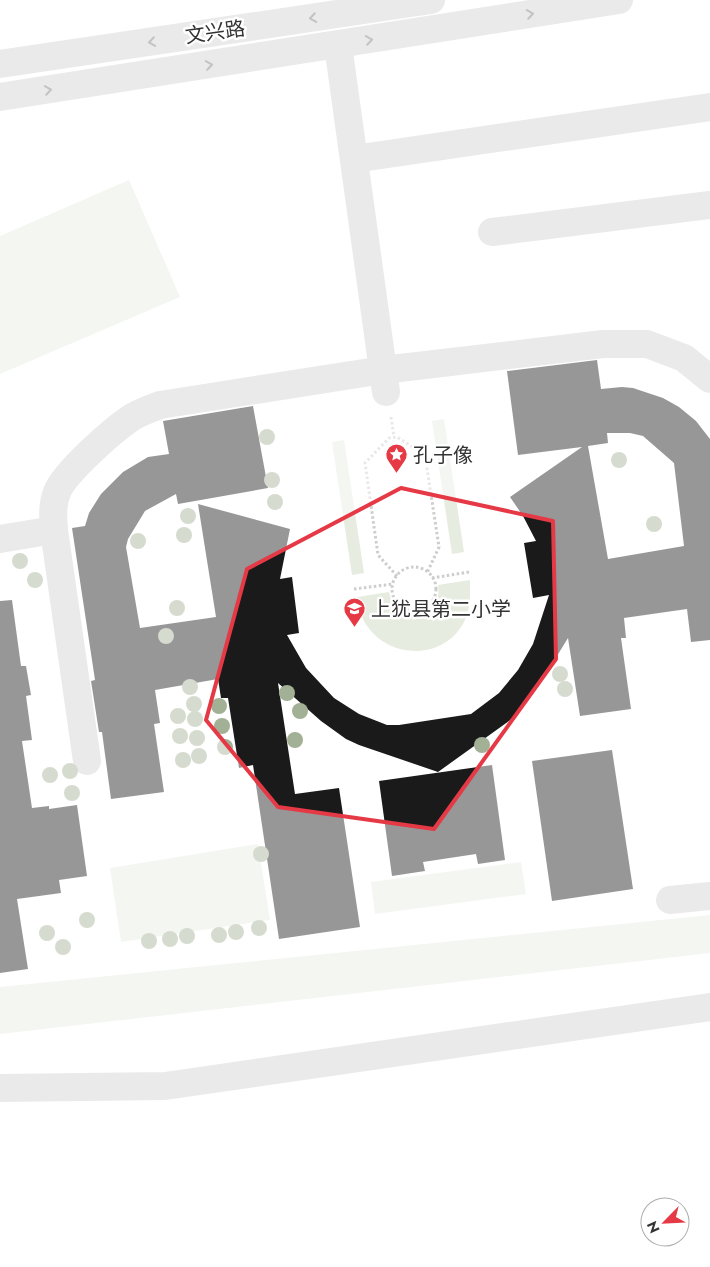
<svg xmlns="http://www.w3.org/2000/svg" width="710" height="1267" viewBox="0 0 710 1267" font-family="Jost,'Noto Sans SC',sans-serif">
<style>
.green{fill:#e6ecdf}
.building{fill:#1a1a1a;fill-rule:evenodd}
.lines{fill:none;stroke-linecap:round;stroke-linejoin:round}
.path{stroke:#cdcdcd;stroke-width:3;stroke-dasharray:2.5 2.5;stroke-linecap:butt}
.minor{stroke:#d0d0d0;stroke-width:28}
.tree{fill:#a2b095}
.oneway{stroke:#7a7a7a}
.marked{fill:none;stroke:#e63946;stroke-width:4;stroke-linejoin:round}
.labels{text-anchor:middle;stroke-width:5;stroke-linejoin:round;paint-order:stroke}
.street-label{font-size:20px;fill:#333;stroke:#fff}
.poi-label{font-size:20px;fill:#333;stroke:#fff;text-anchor:start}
</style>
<rect width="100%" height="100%" fill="#fff"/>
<g class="green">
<polygon points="129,180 180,297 0,374 0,236"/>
<polygon points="444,419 464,552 452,554 432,421"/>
<polygon points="344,440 364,573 352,575 332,442"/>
<path d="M 470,580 C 470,594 471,609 464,622 C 444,660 391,660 367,626 C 361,618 359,607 357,597 L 389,592 C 397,631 444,621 438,585 Z"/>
<polygon points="258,844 270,920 121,942 110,868"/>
<polygon points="521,862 526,894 375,914 371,882"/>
<polygon points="710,915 710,953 0,1034 0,987"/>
</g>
<g class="building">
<path d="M 597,360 L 601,389 L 622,387 L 633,388 L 663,398 L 679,407 L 696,421 L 710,439 L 710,640 L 691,642 L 687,609 L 624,618 L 626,638 L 621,638 L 631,709 L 580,716 L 568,638 L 538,687 L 519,711 L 509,721 L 438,772 L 359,745 L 346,739 L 321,721 L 278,683 L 295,794 L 339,788 L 360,927 L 279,939 L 253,765 L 239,768 L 228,698 L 221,698 L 218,679 L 155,690 L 160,723 L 154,724 L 164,792 L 111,799 L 102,732 L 99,732 L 91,681 L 95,680 L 72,528 L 85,526 L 89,513 L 101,494 L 123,472 L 148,457 L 169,454 L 163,421 L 253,406 L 268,488 L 178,504 L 176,494 L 145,511 L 128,539 L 126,547 L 140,628 L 216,617 L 198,504 L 290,529 L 280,579 L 292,577 L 299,633 L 287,635 L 306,668 L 334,698 L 359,714 L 387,725 L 399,725 L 471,714 L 499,693 L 518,670 L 533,644 L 549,595 L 533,598 L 524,543 L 536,541 L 523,516 L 510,497 L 582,447 L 518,455 L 507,371 ZM 607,433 L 630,433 L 643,436 L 674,463 L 684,546 L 608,559 L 588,446 L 608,443 Z"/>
<polygon points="12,600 21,666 26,666 31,695 26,696 32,740 22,741 32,808 49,806 49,809 77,805 87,876 59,880 61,893 17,899 28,969 0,973 0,601"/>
<polygon points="612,750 633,889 552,901 532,761"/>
<polygon points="492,765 505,860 478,864 476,854 423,862 425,871 392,876 379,781"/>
</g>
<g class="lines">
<g class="path">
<polyline points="391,417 394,437"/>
<circle cx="414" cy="589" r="22"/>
<polyline points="397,576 378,555 365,463 389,438 397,437 425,455 439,547 427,573"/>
<polyline points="432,578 469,572"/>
<polyline points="354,589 393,584"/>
</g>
<g class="minor">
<polyline points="338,45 386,392"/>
<polyline points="0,64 431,0"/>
<polyline points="0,97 619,0"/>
<polyline points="354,159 710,107"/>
<polyline points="492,232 710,205"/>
<polyline points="0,539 54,530"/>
<path d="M 87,761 L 54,530 C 53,517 52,505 57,492 C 65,472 113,430 131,418 C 140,412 150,409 160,405 L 383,370 L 603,344 L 647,344 L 684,358 L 710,379"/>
<polyline points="670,900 710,896"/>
<polyline points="0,1088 165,1086 710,1007"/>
</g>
</g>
<g class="tree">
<circle cx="267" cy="437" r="8"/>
<circle cx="619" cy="460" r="8"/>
<circle cx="272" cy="480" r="8"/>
<circle cx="275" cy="502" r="8"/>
<circle cx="188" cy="516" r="8"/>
<circle cx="654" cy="524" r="8"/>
<circle cx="184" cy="535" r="8"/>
<circle cx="138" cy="541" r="8"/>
<circle cx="20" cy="561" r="8"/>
<circle cx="35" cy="580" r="8"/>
<circle cx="177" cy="608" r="8"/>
<circle cx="166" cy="636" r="8"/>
<circle cx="560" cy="674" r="8"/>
<circle cx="190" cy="687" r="8"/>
<circle cx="565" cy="689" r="8"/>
<circle cx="287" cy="693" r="8"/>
<circle cx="194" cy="704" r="8"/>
<circle cx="219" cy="706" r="8"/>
<circle cx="300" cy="711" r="8"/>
<circle cx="178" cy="716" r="8"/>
<circle cx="195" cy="719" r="8"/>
<circle cx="222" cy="726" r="8"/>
<circle cx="180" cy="736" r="8"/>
<circle cx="197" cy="738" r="8"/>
<circle cx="295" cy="740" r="8"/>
<circle cx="482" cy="745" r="8"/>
<circle cx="225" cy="747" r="8"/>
<circle cx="199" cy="756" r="8"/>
<circle cx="183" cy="760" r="8"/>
<circle cx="70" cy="771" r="8"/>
<circle cx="50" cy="775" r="8"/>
<circle cx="72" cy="793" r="8"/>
<circle cx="261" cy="854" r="8"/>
<circle cx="87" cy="920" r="8"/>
<circle cx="259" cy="928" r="8"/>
<circle cx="236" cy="932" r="8"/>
<circle cx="47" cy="933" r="8"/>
<circle cx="219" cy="935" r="8"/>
<circle cx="187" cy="936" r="8"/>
<circle cx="170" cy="939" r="8"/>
<circle cx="149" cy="941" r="8"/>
<circle cx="63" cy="947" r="8"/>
</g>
<defs><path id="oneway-chevron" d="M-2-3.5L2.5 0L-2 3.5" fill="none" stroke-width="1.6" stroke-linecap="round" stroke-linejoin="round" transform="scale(1.25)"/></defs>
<g class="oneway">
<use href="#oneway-chevron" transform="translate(530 14) rotate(-9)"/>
<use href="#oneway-chevron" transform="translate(313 18) rotate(171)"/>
<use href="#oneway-chevron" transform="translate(369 40) rotate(-9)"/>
<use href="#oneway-chevron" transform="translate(152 42) rotate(172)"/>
<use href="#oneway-chevron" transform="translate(209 65) rotate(-9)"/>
<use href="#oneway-chevron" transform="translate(48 90) rotate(-9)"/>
</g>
<path d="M0 0H710V1267H0ZM 401,488 L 553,521 L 556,659 L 434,829 L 278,807 L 206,720 L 247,569 Z" fill="#fff" fill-opacity=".55" fill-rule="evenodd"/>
<path class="marked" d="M 401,488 L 553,521 L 556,659 L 434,829 L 278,807 L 206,720 L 247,569 Z"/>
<defs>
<symbol id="sight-pin" viewBox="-11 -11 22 30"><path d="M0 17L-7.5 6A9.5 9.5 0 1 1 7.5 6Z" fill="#e63946" stroke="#fff"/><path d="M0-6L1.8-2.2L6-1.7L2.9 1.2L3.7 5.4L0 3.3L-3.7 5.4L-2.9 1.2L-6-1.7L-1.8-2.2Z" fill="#fff"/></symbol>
<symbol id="school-pin" viewBox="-11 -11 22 30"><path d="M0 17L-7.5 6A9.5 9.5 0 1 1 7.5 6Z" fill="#e63946" stroke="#fff"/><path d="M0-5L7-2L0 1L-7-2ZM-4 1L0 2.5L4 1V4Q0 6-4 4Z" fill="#fff"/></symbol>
</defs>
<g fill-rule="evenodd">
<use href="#sight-pin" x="384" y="442" width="25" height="34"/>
<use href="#school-pin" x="342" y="596" width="25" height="34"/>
</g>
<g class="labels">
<g class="street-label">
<text transform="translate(215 32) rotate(-8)" y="7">文兴路</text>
</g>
<g class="poi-label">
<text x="413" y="462">孔子像</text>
<text x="371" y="616">上犹县第二小学</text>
</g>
</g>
<g transform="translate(665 1222) rotate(246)"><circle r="24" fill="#ffffff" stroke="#adadad"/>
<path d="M0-4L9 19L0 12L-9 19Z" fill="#e63946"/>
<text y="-8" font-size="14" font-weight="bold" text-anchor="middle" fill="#333333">N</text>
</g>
</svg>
